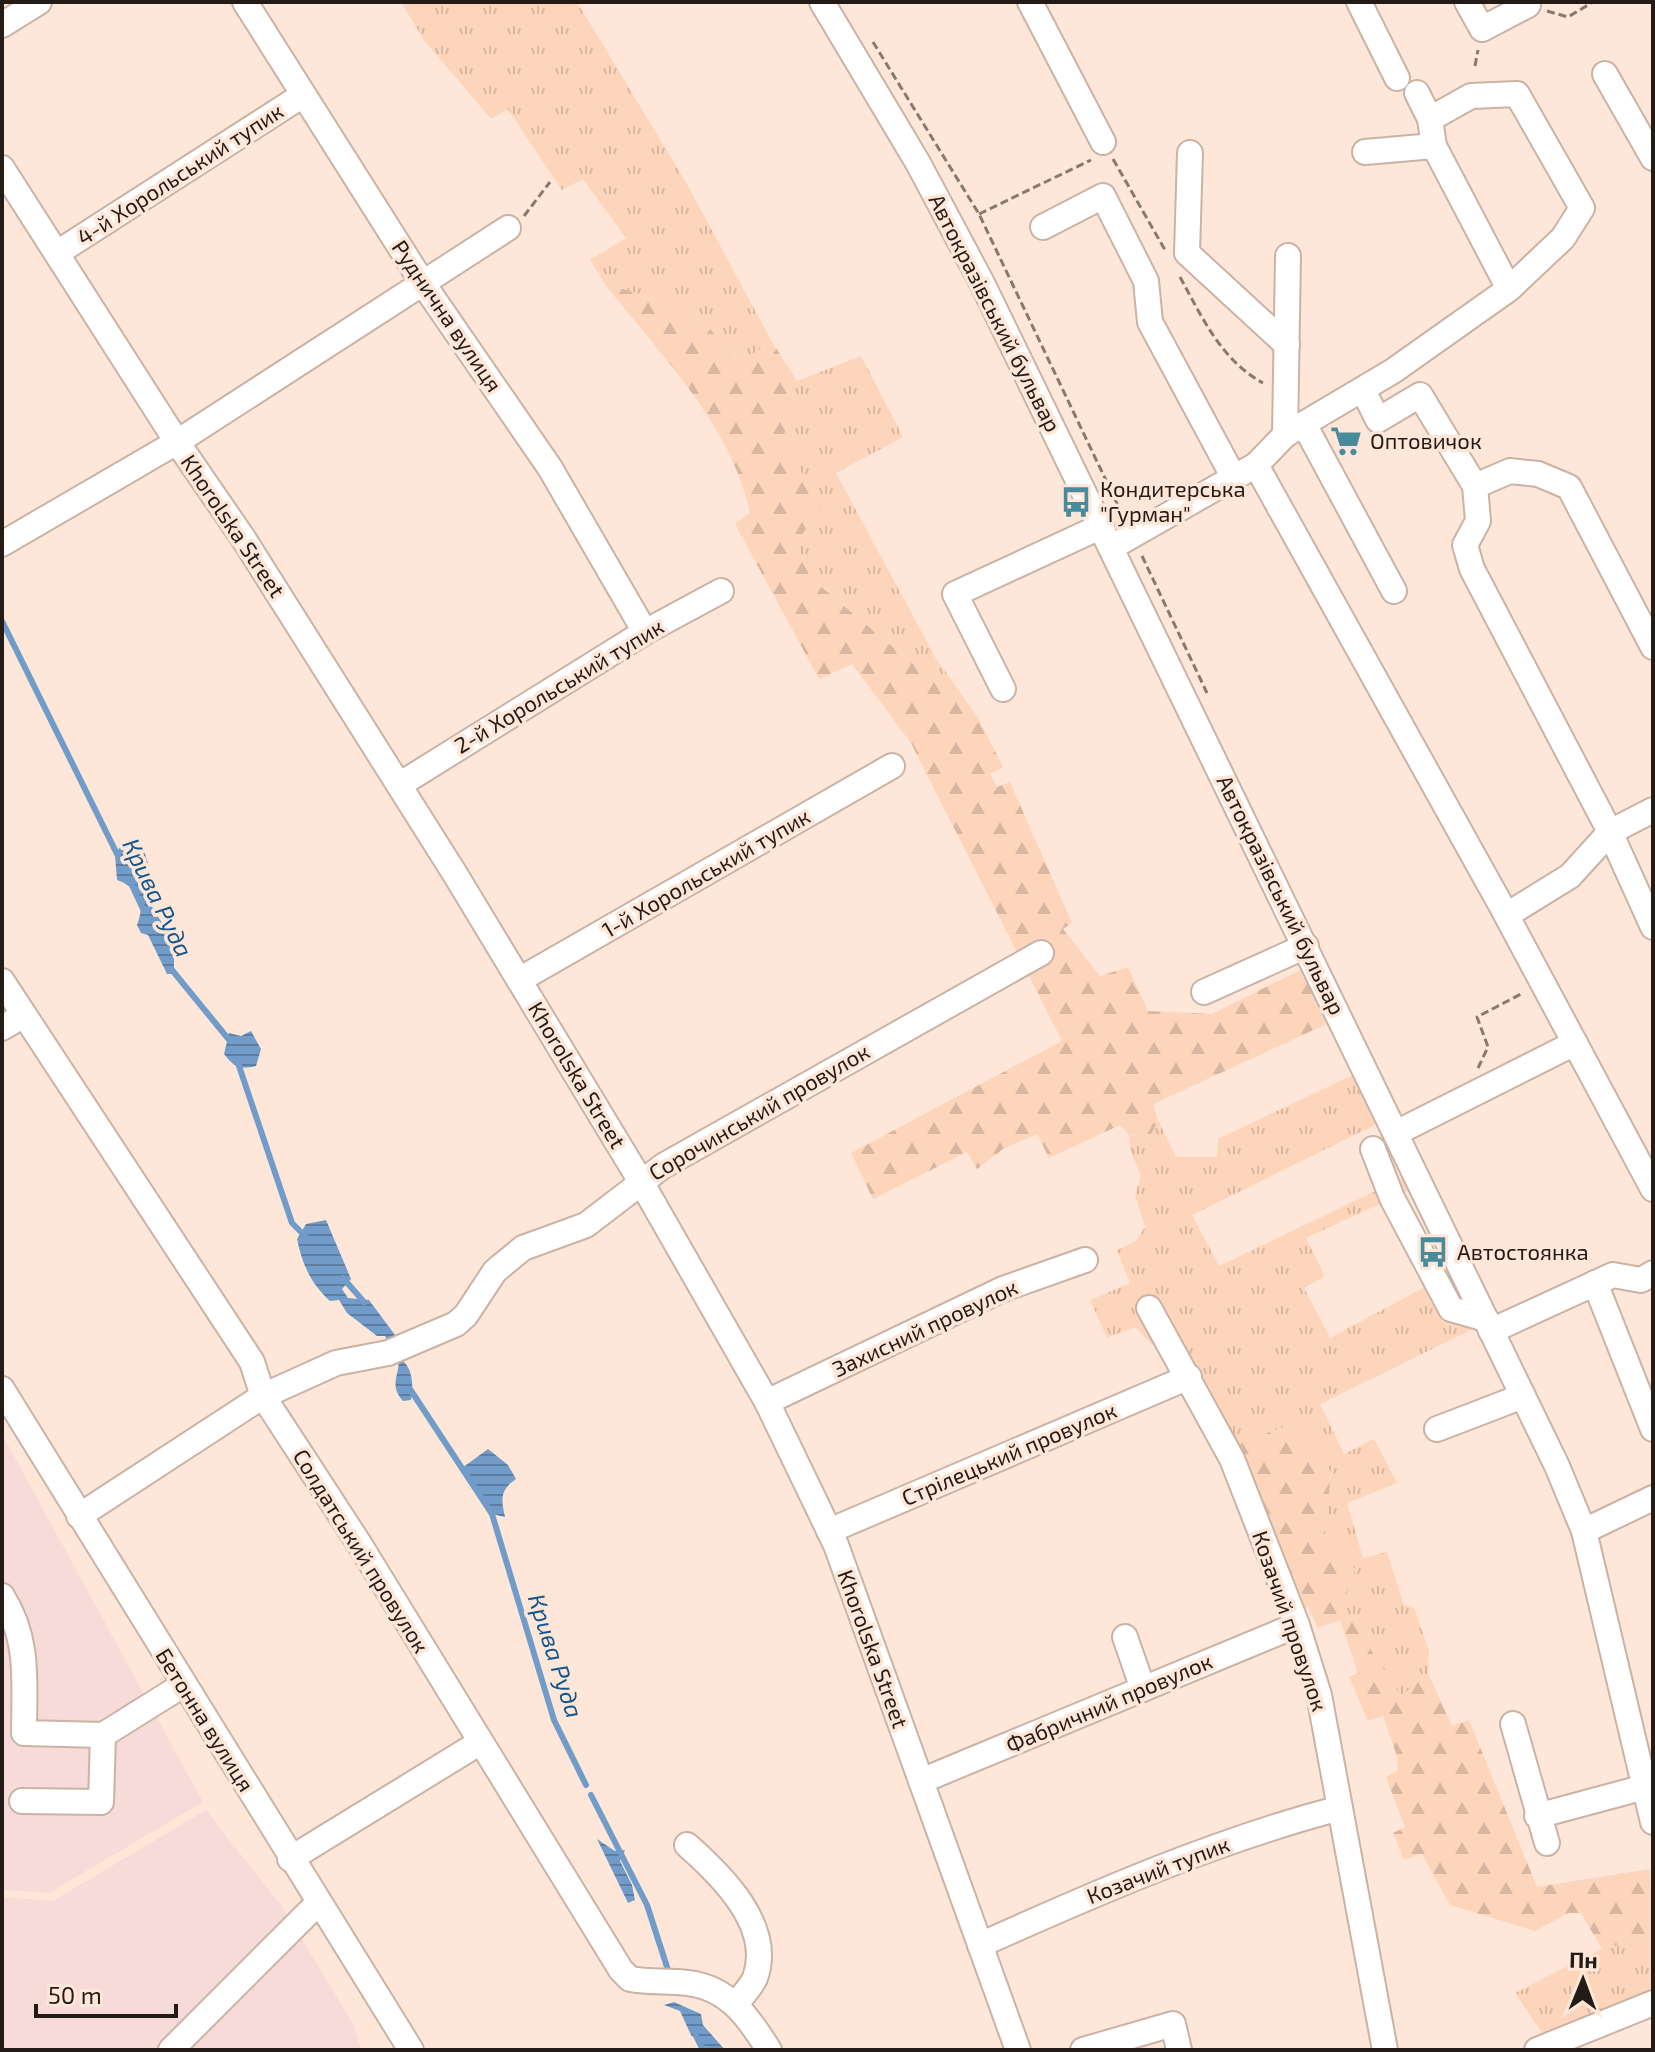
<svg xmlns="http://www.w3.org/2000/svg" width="1655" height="2052" viewBox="0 0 1655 2052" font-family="'Exo 2',sans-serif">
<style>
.medical{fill:#f6dbd9}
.grass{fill:url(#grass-tufts)}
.forest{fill:url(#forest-firs)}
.water{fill:url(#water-rules)}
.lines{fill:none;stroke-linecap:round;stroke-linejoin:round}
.stream{stroke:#719cc9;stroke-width:6}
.minor-casing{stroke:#cab3a5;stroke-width:28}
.path{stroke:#88796f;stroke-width:3;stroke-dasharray:8 4;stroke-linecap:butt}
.minor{stroke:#fff;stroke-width:24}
.labels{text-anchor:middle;stroke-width:7;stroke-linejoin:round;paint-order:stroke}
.street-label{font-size:22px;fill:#241b16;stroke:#fee7d8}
.poi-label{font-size:22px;fill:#241b16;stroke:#fee7d8;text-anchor:start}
.water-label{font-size:24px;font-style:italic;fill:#14568e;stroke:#fee7d8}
</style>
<defs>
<pattern id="grass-tufts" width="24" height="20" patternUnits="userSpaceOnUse" patternTransform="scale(2)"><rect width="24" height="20" fill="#fcd5bb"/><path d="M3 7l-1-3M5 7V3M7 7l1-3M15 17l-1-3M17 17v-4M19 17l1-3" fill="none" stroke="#d8b6a0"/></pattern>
<pattern id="forest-firs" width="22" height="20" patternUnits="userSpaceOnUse" patternTransform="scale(2)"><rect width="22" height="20" fill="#fcd5bb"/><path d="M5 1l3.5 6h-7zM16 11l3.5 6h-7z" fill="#d8b6a0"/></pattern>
<pattern id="water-rules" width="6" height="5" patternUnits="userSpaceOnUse" patternTransform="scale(2)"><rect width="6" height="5" fill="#719cc9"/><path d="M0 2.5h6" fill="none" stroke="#5d7ea2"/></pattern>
</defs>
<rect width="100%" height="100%" fill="#fee7d8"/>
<g class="medical">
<polygon points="2,1434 203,1802 49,1893 2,1890"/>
<polygon points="206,1810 283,1908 354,2025 361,2050 2,2050 2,1897 53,1901"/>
</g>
<g class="grass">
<polygon points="401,2 577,2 687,184 772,342 738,363 711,330 652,298 604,283 590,260 626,238 583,179 562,190 508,109 491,119 424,40"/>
<polygon points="861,356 903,437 836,473 935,657 978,718 813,580 796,543 783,439 797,381"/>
<polygon points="1357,1073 1381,1122 1192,1215 1219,1266 1405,1177 1412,1189 1306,1238 1325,1276 1304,1288 1330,1338 1449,1274 1477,1327 1320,1404 1344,1454 1374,1439 1397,1483 1347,1503 1363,1558 1387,1552 1404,1605 1414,1608 1429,1651 1428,1673 1401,1697 1342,1606 1355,1570 1325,1535 1331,1472 1294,1423 1221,1450 1171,1364 1135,1327 1107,1338 1090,1300 1130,1283 1117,1250 1136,1241 1145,1227 1135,1195 1141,1176 1130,1150 1129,1135 1150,1137 1158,1120 1176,1157 1217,1157 1218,1139"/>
<polygon points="1653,1936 1653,1996 1546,2039 1515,1993 1602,1949"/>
</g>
<g class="forest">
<path d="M 604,283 L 652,298 L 711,330 L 738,363 L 772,342 L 797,381 L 783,440 L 822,506 L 796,543 L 813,580 L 978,718 L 1003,767 L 990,774 L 997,787 L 1010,782 L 1072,923 L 1063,929 L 1100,976 L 1128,967 L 1148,1011 L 1212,1014 L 1304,968 L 1331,1022 L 1153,1104 L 1158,1120 L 1150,1137 L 1129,1135 L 1120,1125 L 1049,1158 L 1037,1134 L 1003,1149 L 977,1169 L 967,1152 L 873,1199 L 851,1153 L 1062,1041 L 911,743 L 852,664 L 819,679 L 735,524 L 750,513 C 732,425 658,352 604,283 Z"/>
<path d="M 1294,1423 L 1331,1472 L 1325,1535 C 1334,1548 1350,1555 1355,1570 L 1342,1606 L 1401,1696 L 1428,1673 L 1452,1726 L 1469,1720 L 1537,1887 L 1650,1869 L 1653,1936 L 1602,1949 L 1581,1913 L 1568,1913 L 1535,1931 L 1450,1905 L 1422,1854 L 1404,1860 L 1393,1833 L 1405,1827 L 1386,1777 L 1398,1770 L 1397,1756 L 1383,1716 L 1368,1721 L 1349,1677 L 1358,1673 L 1340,1620 L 1318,1628 L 1308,1607 L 1284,1619 L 1221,1450 Z"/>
</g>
<g class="water">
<path d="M 123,842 L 143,848 L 148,863 L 143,872 L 148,900 L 174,943 L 174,974 L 167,974 L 148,935 L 141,933 L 137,925 C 146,902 139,888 117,880 L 115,855 Z"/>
<path d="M 251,1031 L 261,1049 L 256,1066 C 240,1070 234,1067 224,1054 L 229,1033 L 241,1036 Z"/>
<path d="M 326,1220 L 351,1279 L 342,1289 L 348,1298 L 369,1300 L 398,1339 L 389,1343 L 385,1336 L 377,1336 L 347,1313 L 339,1300 L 330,1301 C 311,1284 302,1264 297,1239 L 306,1224 Z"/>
<path d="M 399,1358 C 413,1366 414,1386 411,1400 L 403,1401 C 389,1385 399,1377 399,1358 Z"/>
<path d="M 488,1449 L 508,1465 L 516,1479 C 500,1490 501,1499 505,1517 L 492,1514 L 462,1468 Z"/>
<polygon points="597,1839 615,1851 625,1850 620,1861 632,1885 635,1900 628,1903"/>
<polygon points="674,2002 701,2014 703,2025 725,2050 708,2050 691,2035 680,2011 664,2005"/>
</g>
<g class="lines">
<g class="stream">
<polyline points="2,621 119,858"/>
<polyline points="129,879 143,909"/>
<polyline points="172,970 230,1041"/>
<polyline points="238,1063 292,1223 306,1237"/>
<polyline points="343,1278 364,1302"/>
<polyline points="410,1389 492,1514 554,1720 586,1785"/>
<polyline points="591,1795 647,1905 668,1970"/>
<polyline points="696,2036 703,2050"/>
</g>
<defs>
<g id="minor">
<polyline points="245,2 424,285 550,468 645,632"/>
<polyline points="822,2 918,163 982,283 1557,1466 1584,1531 1653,1822"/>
<polyline points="1030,2 1103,142"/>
<polyline points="1359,2 1397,78"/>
<polyline points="1467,2 1482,29 1528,5 1527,2"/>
<polyline points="2,25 39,2"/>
<polyline points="1605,74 1653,158"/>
<polyline points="1417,93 1430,119"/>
<polyline points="1365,152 1434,146"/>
<polyline points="1190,153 1187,253 1287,345"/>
<polyline points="2,168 177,442 243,538 455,874 640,1180 767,1402 836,1545 1018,2050"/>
<polyline points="1043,227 1103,196 1146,281 1150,322 1234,478"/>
<polyline points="57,253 303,95"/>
<polyline points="1363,390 1378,420 1420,395 1475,486 1478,521 1465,545 1472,569 1610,832 1653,927"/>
<polyline points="1304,424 1394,591"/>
<polyline points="1285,435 1288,256"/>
<polyline points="1256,465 1285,435 1393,371 1509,289 1563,238 1582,208 1517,94 1471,96 1430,119 1434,146 1509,289"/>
<polyline points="1475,486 1510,471 1538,474 1569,487 1653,647"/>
<polyline points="2,544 177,442 508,228"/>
<polyline points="1112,547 1256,465 1502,907 1653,1189"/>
<polyline points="1003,689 955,594 1102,526"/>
<polyline points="399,785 645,632 721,591"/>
<polyline points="1507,915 1570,876 1610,832 1653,810"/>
<polyline points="519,980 892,766"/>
<path d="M 2,981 L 252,1362 L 263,1396 L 360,1545 L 621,1970 L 630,1979 C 650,1983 669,1980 688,1983 C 729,1988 749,2018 769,2050"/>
<polyline points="1204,992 1306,946"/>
<polyline points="2,1028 24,1015"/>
<polyline points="1396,1133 1575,1043"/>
<polyline points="1373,1149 1392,1198 1451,1309 1486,1319"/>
<polyline points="1595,1283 1653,1429"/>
<polyline points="1149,1308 1232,1459 1297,1625 1319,1695 1385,2050"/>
<polyline points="1491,1331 1613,1275 1641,1280 1653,1273"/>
<polyline points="2,1389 411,2050"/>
<polyline points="767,1402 1003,1289 1085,1260"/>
<polyline points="1437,1429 1523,1396"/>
<polyline points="79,1516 263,1396 336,1363 388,1353 456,1324 466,1315 495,1271 523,1248 586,1225 663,1166 1041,953"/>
<polyline points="829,1531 1189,1377"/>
<polyline points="1584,1531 1653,1498"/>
<path d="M 2,1596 C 30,1640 24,1682 24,1733 L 103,1735 L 183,1685"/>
<polyline points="1125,1637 1143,1689"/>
<polyline points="1513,1724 1547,1843"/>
<polyline points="921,1781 1297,1625"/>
<polyline points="22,1801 101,1802 103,1735"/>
<polyline points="1537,1816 1645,1787"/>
<path d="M 687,1845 C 721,1875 774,1926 755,1978 C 751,1987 742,1996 736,2004"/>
<polyline points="290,1859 479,1743"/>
<path d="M 980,1945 C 1098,1892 1215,1841 1340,1808"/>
<polyline points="171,2050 318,1903"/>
<polyline points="1083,2050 1173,2024 1179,2050"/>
<polyline points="1537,2050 1653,2003"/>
</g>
</defs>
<use href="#minor" class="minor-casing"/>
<g class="path">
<polyline points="1547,11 1568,17 1593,2"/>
<polyline points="873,42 979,214 1123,516"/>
<polyline points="1475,66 1478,50"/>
<polyline points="1113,159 1165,250"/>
<polyline points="979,214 1091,160"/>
<polyline points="524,216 550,182"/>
<path d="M 1180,277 C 1202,317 1221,360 1263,383"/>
<polyline points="1142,556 1207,693"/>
<polyline points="1478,1068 1488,1047 1477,1017 1523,993"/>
</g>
<use href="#minor" class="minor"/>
</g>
<defs>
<symbol id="supermarket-bare" viewBox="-9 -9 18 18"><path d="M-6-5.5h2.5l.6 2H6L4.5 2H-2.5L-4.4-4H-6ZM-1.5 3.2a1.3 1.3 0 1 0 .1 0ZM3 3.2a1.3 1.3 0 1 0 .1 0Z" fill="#488b9b" stroke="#fee7d8" stroke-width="2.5" paint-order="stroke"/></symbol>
<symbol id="bus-bare" viewBox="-9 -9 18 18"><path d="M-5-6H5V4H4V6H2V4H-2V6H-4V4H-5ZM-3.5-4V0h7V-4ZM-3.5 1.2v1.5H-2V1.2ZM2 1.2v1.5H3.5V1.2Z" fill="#488b9b" stroke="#fee7d8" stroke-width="2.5" paint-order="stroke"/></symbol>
</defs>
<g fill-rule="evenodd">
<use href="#supermarket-bare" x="1324" y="419" width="44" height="44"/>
<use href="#bus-bare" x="1054" y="480" width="44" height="44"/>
<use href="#bus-bare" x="1411" y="1230" width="44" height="44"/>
</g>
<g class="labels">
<g class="street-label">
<text transform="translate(180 174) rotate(-33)" y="8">4-й Хорольський тупик</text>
<text transform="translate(995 313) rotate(63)" y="8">Автокразівський бульвар</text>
<text transform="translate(447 316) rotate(56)" y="8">Руднична вулиця</text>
<text transform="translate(233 526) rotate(56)" y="8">Khorolska Street</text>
<text transform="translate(559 686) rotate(-31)" y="8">2-й Хорольський тупик</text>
<text transform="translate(706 873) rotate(-30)" y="8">1-й Хорольський тупик</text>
<text transform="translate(1281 895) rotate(64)" y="8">Автокразівський бульвар</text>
<text transform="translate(577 1075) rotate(59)" y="8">Khorolska Street</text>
<text transform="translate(759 1112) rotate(-30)" y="8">Сорочинський провулок</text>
<text transform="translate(925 1328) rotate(-25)" y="8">Захисний провулок</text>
<text transform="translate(1009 1454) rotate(-23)" y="8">Стрілецький провулок</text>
<text transform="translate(361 1551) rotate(58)" y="8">Солдатський провулок</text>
<text transform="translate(1290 1621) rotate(71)" y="8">Козачий провулок</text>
<text transform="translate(873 1649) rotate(70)" y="8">Khorolska Street</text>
<text transform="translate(1109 1703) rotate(-23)" y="8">Фабричний провулок</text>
<text transform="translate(205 1720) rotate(58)" y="8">Бетонна вулиця</text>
<text transform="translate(1158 1870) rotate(-21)" y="8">Козачий тупик</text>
</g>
<g class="poi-label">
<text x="1370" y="449">Оптовичок</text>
<text x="1100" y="497">Кондитерська<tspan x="1100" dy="25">"Гурман"</tspan></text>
<text x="1457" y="1260">Автостоянка</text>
</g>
<g class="water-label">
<text transform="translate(157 898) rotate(64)" y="8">Крива Руда</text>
<text transform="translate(555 1656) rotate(72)" y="8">Крива Руда</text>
</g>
</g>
<rect width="1655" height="2052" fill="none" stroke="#241b16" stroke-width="8"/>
<g transform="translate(1583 1980) rotate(1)" stroke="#fee7d8" stroke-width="6" paint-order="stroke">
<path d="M0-6L14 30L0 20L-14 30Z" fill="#241b16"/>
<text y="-12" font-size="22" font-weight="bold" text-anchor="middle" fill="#241b16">Пн</text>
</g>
<path d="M36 2004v12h140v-12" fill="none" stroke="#241b16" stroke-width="4"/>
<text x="48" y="2004" font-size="24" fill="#241b16" stroke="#fee7d8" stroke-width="6" paint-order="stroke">50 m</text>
</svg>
